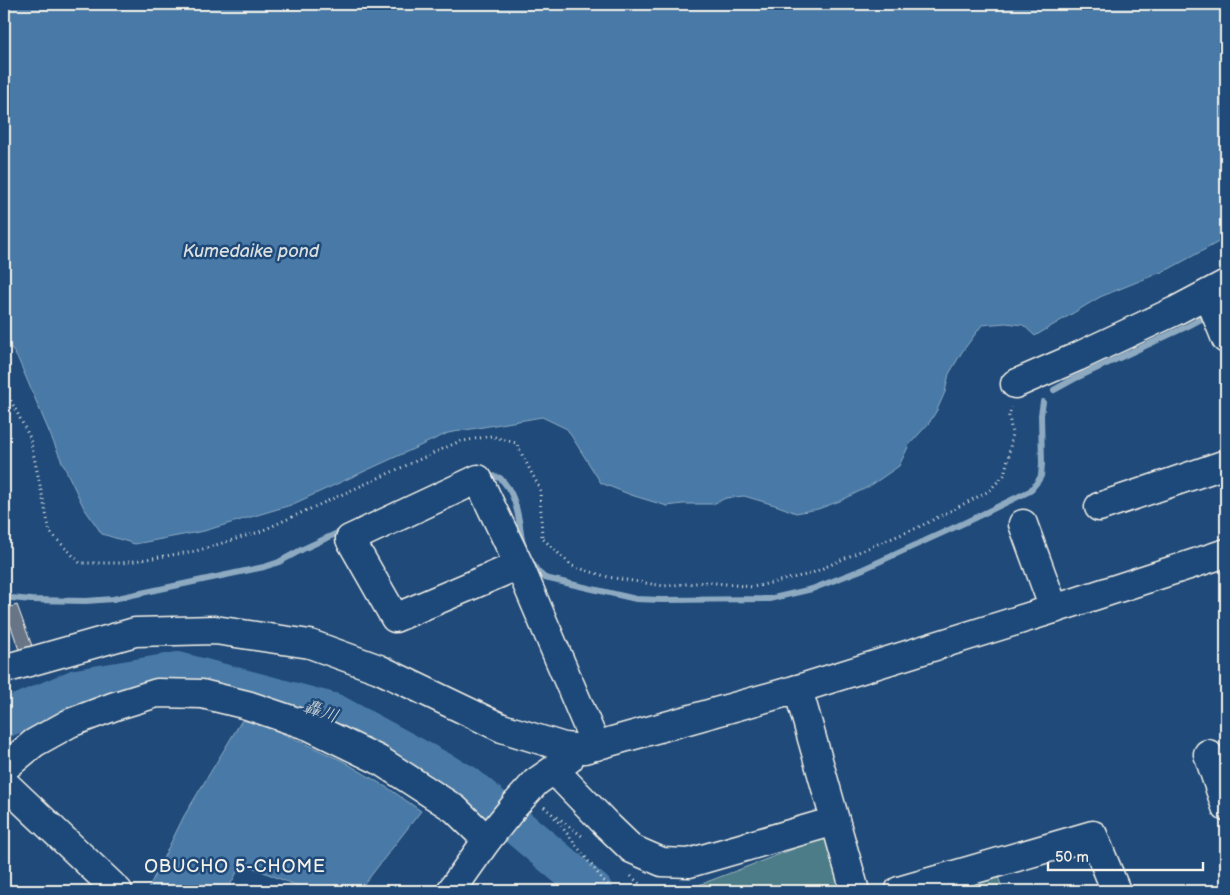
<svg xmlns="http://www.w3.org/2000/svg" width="1230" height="895" viewBox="0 0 1230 895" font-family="'Balsamiq Sans','Klee One',sans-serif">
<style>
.green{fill:#4b7c88;stroke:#a0b6b8}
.water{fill:#4a7aa7;stroke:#8eaac1}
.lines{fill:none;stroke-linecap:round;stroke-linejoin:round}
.stream{stroke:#8eaac1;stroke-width:6}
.river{stroke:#4a7aa7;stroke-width:38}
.building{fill:#677587;stroke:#f4f1e8}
.minor-casing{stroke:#f4f1e8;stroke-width:31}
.path{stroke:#f4f1e8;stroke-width:3;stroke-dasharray:1 4;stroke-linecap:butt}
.minor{stroke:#1f4a7a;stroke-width:28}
.labels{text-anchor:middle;stroke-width:5;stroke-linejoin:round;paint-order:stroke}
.water-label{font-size:18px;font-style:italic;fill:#dadfde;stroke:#1f4a7a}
.neighbourhood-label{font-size:18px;letter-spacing:1px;fill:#f4f1e8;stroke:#1f4a7a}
</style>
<rect width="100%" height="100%" fill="#1f4a7a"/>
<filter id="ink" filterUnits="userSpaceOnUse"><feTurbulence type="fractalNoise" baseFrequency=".02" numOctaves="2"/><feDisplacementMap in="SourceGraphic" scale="10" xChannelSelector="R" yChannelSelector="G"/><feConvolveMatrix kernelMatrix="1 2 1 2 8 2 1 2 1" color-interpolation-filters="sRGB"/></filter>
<g filter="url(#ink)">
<g class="green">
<polygon points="838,832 849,891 683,891"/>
<polygon points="994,864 1003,891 915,891"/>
</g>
<g class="water">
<polygon points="4,4 1226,4 1226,238 1169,269 1100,297 1035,336 1023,325 1006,323 982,325 962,352 949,374 945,392 937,410 929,423 909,445 899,466 870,486 840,501 818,509 796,513 778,506 744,496 726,498 713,504 683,504 667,506 631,495 601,483 567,429 542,417 448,433 291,505 204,531 135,544 102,534 84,508 62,462 19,361 4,336"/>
<polygon points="242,720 264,725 343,761 391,790 421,811 359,891 309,891 242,863 227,891 147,891 184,816"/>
</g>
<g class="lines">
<g class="stream">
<polyline points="1054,390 1074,379 1188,326 1203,318"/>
<path d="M 484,474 L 500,478 C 513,490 517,508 520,526 C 521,533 521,539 524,546"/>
<polyline points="531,561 538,572 545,578 636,599 662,600 769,599 812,589 861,570 964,523 1030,491 1038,481 1041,476 1042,464 1041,415 1043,402"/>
<polyline points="4,595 12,598 31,600 86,601 113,599 264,567 279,562 303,549 344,530"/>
</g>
<polyline class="river" points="4,719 77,688 178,671 333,712 466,784 594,891"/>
</g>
<polygon class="building" points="17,605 32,646 19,650 5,609"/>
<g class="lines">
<defs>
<g id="minor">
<polyline points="1208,294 1226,339"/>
<polyline points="1015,384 1077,357 1175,311 1226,284"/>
<polyline points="1099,507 1226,464"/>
<polyline points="1023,524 1054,609"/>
<polyline points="519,565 395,618 350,539 478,479 519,565 596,746"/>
<polyline points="4,669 135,632 215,630 310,644 379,669 502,728 564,747 584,749 798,689 1054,609 1226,553"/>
<polyline points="798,689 855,891"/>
<polyline points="1208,754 1226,807"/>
<polyline points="4,768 34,743 70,723 115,706 157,693 202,694 247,705 309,726 379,760 455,809 487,840"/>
<polyline points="554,770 607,825 632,849 662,862 689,863 835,821"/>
<polyline points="4,783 118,891"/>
<polyline points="451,891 487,840 516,804 536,782 569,759"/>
<polyline points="899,891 1093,835 1116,891"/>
</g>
</defs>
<use href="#minor" class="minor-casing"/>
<g class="path">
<polyline points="4,387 30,438 50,532 80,563 122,563 196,551 259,532 458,442 491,436 516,443 540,489 542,538 572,566 608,577 664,586 707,582 753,587 810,574 863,550 917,528 989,491 1004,475 1009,455 1012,433 1009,416 1011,407"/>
<polyline points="544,807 552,814 603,880 614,891"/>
<polyline points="557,817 582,836"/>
<polyline points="631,876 647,891"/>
</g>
<use href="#minor" class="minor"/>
</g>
</g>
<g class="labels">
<g class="water-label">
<text x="251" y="257">Kumedaike pond</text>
<text transform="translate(321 711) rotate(19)" y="6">轟川</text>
</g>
<g class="neighbourhood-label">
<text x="235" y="872">OBUCHO 5-CHOME</text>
</g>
</g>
<rect width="1230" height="895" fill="none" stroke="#1f4a7a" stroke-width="20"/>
<rect x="10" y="10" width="1210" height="875" fill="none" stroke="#f4f1e8" stroke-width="2" filter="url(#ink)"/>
<path d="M1048 862v8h155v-8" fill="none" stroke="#f4f1e8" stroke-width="2.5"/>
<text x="1055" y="862" font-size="15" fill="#f4f1e8" stroke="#1f4a7a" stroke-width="4" paint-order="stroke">50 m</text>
</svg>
